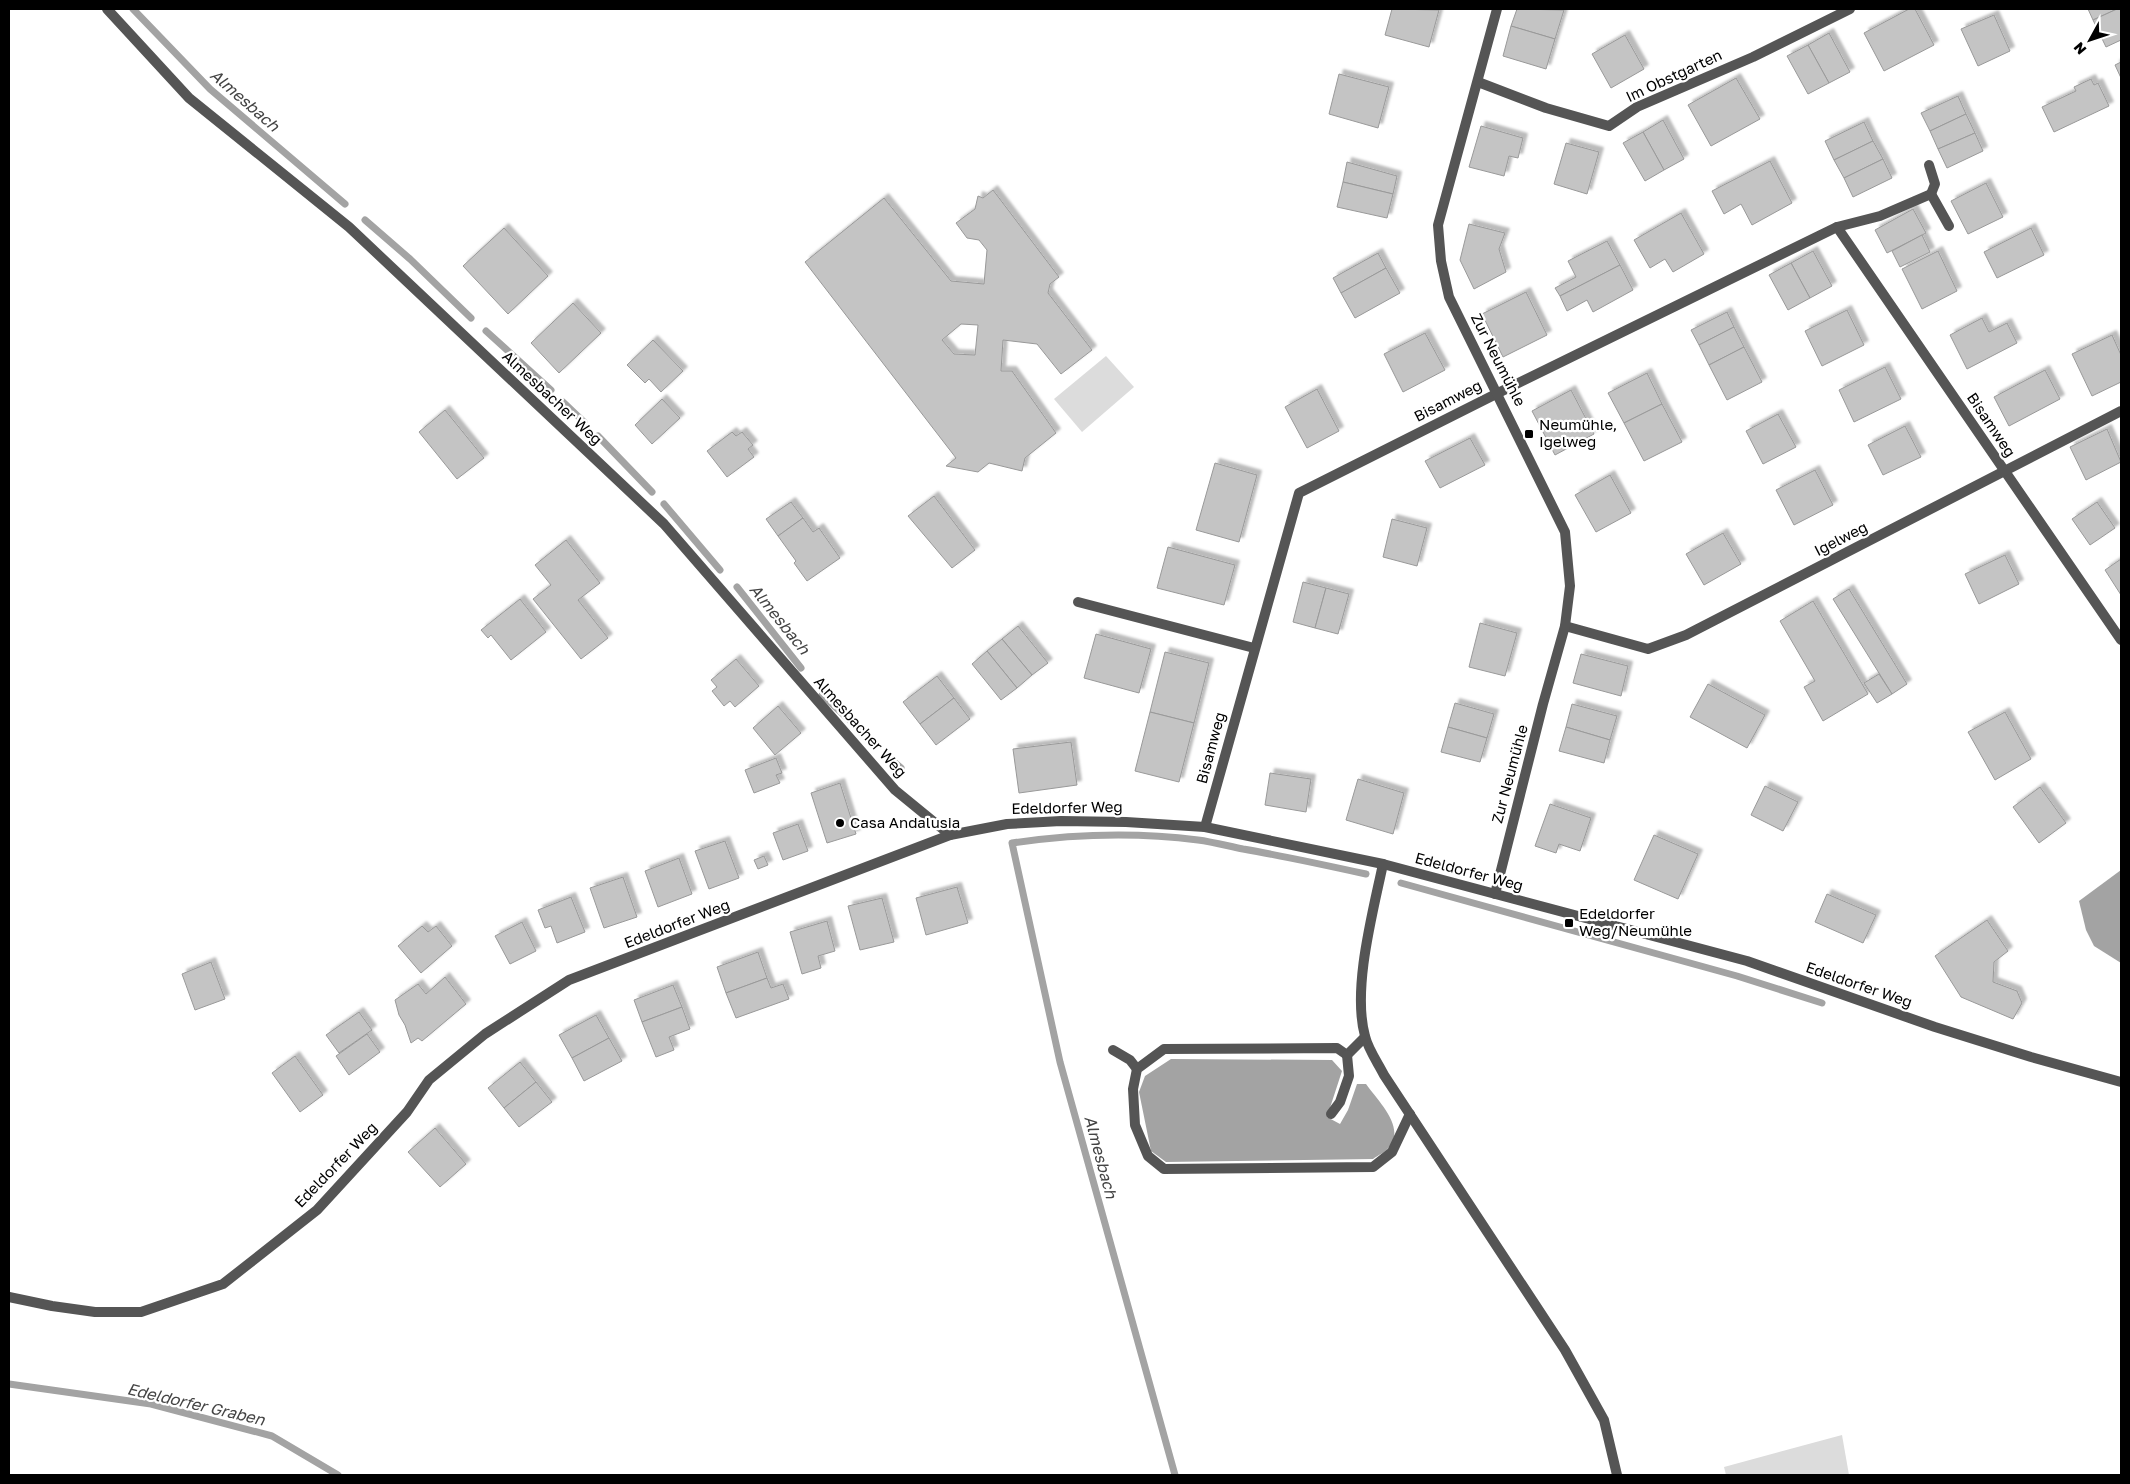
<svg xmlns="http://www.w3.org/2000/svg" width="2130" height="1484" viewBox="0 0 2130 1484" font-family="'Golos Text',sans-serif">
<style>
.green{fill:#dcdcdc}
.water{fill:#a3a3a3}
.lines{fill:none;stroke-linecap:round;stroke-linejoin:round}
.stream{stroke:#a3a3a3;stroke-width:7}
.building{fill:#c4c4c4;stroke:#999;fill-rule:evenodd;filter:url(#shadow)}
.service{stroke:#555;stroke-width:10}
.minor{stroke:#555;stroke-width:10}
.poi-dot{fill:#000;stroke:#fff;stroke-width:2}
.labels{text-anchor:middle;stroke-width:4.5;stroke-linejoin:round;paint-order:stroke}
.street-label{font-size:15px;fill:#000;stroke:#fff}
.poi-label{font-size:15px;fill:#000;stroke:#fff;text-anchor:start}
.water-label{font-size:16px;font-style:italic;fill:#444;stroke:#fff}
</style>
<defs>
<filter id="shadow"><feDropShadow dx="4.5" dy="-4.5" stdDeviation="1" flood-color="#0004"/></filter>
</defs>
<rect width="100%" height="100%" fill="#fff"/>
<g class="green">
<polygon points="1106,356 1134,387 1082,432 1054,399"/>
<polygon points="1842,1435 1849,1475 1726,1475 1724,1467"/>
</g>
<g class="water">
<polygon points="2121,870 2121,963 2094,946 2086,930 2079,901"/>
<path d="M 1171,1059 L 1332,1060 L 1342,1071 L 1327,1117 L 1340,1124 L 1348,1110 L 1357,1084 L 1366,1084 C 1378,1101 1406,1127 1389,1147 C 1386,1152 1378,1155 1373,1159 L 1166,1162 L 1151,1151 L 1139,1092 L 1145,1076 Z"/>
</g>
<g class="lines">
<g class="stream">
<polyline points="133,9 210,89 345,204"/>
<polyline points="365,220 410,259 471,318"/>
<polyline points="486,331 551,390"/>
<polyline points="563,402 584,422"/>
<polyline points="598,436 652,492"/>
<polyline points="664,504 720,570"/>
<polyline points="737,587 801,668"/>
<polyline points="822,695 866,735"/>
<polyline points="885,754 901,768"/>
<polyline points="1401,883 1737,976 1822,1003"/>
<polyline points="9,1384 151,1404 272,1436 338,1475"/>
<path d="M 1175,1475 L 1060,1062 L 1012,843 C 1073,834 1136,832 1198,840 C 1213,842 1228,846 1243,849 C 1284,856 1325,865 1366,874"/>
</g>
</g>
<g class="building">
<polygon points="1392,9 1439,10 1429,47 1385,35"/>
<polygon points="1517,9 1564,10 1555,39 1511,26"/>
<polygon points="1909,9 1915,9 1934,45 1884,71 1864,33"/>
<polygon points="2088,9 2117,9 2093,20"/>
<polygon points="2117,9 2121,9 2121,40 2106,47 2093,20"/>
<polygon points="1994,15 2010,51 1978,66 1961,29"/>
<polygon points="1511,26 1555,39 1546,69 1503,56"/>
<polygon points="1829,33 1850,72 1829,83 1808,45"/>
<polygon points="1625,35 1644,69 1611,88 1592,54"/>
<polygon points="1808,45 1829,83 1808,94 1787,56"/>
<polygon points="2121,62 2121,78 2115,65"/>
<polygon points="1339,74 1389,87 1378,128 1329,114"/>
<polygon points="1736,78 1760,119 1711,146 1688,105"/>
<polygon points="2091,79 2094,85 2098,83 2109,106 2054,132 2042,107 2076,91 2074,87"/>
<polygon points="1958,96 1966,114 1930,131 1921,113"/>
<polygon points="1966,114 1975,133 1938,149 1930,131"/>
<polygon points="1663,120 1684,159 1664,170 1643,132"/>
<polygon points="1864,122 1873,141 1834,160 1825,141"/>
<polygon points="1481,126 1523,138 1518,158 1509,156 1504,176 1469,167"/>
<polygon points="1643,132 1664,170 1645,181 1623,143"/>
<polygon points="1975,133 1983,151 1947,168 1938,149"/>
<polygon points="1873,141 1883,159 1844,178 1834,160"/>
<polygon points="1566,143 1599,152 1587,194 1554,184"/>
<polygon points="1883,159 1892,178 1853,197 1844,178"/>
<polygon points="1770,161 1792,203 1752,225 1741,204 1724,214 1712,191"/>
<polygon points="1347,162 1397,176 1393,194 1343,182"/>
<polygon points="1343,182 1393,194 1387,218 1337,207"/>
<polygon points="1986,183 2003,217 1968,234 1951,201"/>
<path d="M 993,190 L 1059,277 L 1050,284 L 1048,293 L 1092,350 L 1061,374 L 1037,344 L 1003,340 L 1001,371 L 1012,371 L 1056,433 L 1025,458 L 1022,471 L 989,463 L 978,472 L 946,466 L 956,458 L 805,262 L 884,198 L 951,281 L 984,284 L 987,250 L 979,240 L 967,238 L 956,223 L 975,209 L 978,196 L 983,198 ZM 961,324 L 978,325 L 975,355 L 954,354 L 942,340 Z"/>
<polygon points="1913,209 1926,233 1887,253 1875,230"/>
<polygon points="1681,213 1704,254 1673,272 1665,259 1650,268 1634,240"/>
<polygon points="1469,224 1505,233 1499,249 1506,272 1474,289 1460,260"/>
<polygon points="504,228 548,276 508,314 463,266"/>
<polygon points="2031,228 2044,255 1997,278 1984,252"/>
<polygon points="1922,235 1930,252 1900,267 1892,251"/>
<polygon points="1607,241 1620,265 1560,296 1555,288 1576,277 1568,261"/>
<polygon points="1813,251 1832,286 1810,298 1791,263"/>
<polygon points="1938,251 1957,291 1922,309 1902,269"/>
<polygon points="1378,253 1386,268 1341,293 1333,278"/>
<polygon points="1791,263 1810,298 1788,310 1769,275"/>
<polygon points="1620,265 1633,290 1593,312 1587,300 1567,311 1560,296"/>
<polygon points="1386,268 1400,293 1355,318 1341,293"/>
<polygon points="1526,292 1547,335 1503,357 1482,314"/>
<polygon points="573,303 601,333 559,373 531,343"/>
<polygon points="1847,310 1864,345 1822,366 1805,331"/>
<polygon points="1727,312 1734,327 1699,345 1691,330"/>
<polygon points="1982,318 1989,332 2007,323 2017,343 1967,369 1950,335"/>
<polygon points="1734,327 1744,347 1709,365 1699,345"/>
<polygon points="1425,333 1445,370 1403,392 1384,354"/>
<polygon points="2112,335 2121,355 2121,382 2092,396 2072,354"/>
<polygon points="653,340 683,371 661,392 649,379 645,383 627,365"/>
<polygon points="1744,347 1762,382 1727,400 1709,365"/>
<polygon points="1885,367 1901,399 1854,422 1839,390"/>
<polygon points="2045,370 2060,399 2009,426 1994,397"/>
<polygon points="1647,373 1662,404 1624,423 1608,393"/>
<polygon points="1317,389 1339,431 1307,448 1285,407"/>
<polygon points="1571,390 1594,434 1555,455 1532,411"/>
<polygon points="662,399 680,418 652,444 635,425"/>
<polygon points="1662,404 1682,442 1644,461 1624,423"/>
<polygon points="445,410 484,458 457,479 419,432"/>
<polygon points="1778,414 1796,447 1763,464 1746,431"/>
<polygon points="1905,426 1921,457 1883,475 1868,445"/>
<polygon points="2107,429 2121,462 2086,480 2070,447"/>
<polygon points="732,432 736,436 742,432 753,445 748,449 754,457 727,477 707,451"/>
<polygon points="1470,438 1485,465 1440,488 1425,461"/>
<polygon points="1215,463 1257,475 1239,542 1196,530"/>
<polygon points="1815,470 1833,505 1794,525 1776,490"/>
<polygon points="1610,475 1631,513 1596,532 1575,495"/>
<polygon points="934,496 975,550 952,568 908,516"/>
<polygon points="791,502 803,518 778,536 766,519"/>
<polygon points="2097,502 2115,528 2090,545 2072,519"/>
<polygon points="803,518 813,532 819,528 840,558 807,581 794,563 796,561 778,536"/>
<polygon points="1392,519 1427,528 1417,566 1383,557"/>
<polygon points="1723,533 1741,564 1704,585 1686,554"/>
<polygon points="566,540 600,583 578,600 608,638 581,659 533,599 551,585 535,565"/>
<polygon points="1168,547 1235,565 1224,605 1157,588"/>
<polygon points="2005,555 2019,584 1979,604 1965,574"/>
<polygon points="2121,559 2121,595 2105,570"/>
<polygon points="1303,582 1326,588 1315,628 1293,622"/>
<polygon points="1326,588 1349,594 1338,634 1315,628"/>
<polygon points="1849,589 1907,684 1892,694 1833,599"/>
<polygon points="520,599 546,632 511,660 491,635 488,638 481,630"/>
<polygon points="1813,601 1868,694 1823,721 1804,687 1815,681 1780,621"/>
<polygon points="1480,623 1517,633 1505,676 1469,667"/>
<polygon points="1018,626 1048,663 1032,675 1002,639"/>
<polygon points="1096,634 1151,649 1139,693 1084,678"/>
<polygon points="1002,639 1032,675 1017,688 987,651"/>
<polygon points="987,651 1017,688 1001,700 972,664"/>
<polygon points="1165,652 1209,663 1194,723 1150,712"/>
<polygon points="1581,654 1628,666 1621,696 1573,683"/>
<polygon points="736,659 759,686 735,707 730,701 724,706 712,691 717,687 711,680"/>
<polygon points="1879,674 1892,694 1877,703 1864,683"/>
<polygon points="937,676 954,698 920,724 903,702"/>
<polygon points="1708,684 1765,715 1747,748 1690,717"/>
<polygon points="954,698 970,719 936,745 920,724"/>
<polygon points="1455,703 1494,714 1487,738 1448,727"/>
<polygon points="1572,704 1617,716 1610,740 1566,727"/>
<polygon points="778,706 801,733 775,755 753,728"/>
<polygon points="1150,712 1194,723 1179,782 1135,771"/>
<polygon points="2005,712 2031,759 1995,780 1968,732"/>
<polygon points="1448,727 1487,738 1480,762 1441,752"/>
<polygon points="1566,727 1610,740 1604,763 1559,751"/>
<polygon points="1071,742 1077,785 1019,793 1013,749"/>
<polygon points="776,758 782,773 776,775 780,783 754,793 745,770"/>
<polygon points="1270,773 1311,779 1306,812 1265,805"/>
<polygon points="1358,779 1404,793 1393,834 1346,820"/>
<polygon points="840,783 856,834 827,843 811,793"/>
<polygon points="1765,786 1798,802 1783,831 1751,815"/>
<polygon points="2040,787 2066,823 2039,843 2013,807"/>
<polygon points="1550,804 1591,818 1580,851 1559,844 1556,853 1535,846"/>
<polygon points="798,824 808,851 783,860 773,833"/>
<polygon points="1654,835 1698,854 1678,899 1634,880"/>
<polygon points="725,841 739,878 709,889 695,851"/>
<polygon points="764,856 768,865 758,869 754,860"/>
<polygon points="679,858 692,894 658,907 645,871"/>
<polygon points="623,877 637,917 604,928 590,888"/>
<polygon points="957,887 968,923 926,935 916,898"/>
<polygon points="1827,894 1876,915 1863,943 1815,922"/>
<polygon points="571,897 585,932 557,943 551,926 545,928 538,910"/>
<polygon points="882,898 894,942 860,950 848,906"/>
<polygon points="1987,920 2008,951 1994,962 1993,982 2017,991 2022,1003 2013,1019 1961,997 1935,956"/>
<polygon points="827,921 835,951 818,956 821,968 802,974 790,932"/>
<polygon points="522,922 536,951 510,964 495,936"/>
<polygon points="422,926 428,932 436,926 452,946 421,973 398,946"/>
<polygon points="758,952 767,978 726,993 717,967"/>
<polygon points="211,962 225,999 195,1010 182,974"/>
<polygon points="445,977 466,1004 422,1041 418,1038 411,1043 405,1025 399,1015 395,1000 418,984 426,994"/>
<polygon points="767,978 771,988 783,984 789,999 736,1018 726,993"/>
<polygon points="673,985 682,1007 642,1022 634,1000"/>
<polygon points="682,1007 690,1029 669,1037 674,1050 656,1057 642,1022"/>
<polygon points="359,1012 372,1030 339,1053 326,1035"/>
<polygon points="596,1015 609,1038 572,1058 559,1035"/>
<polygon points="367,1034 380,1052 349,1075 336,1056"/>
<polygon points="609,1038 622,1061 584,1081 572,1058"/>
<polygon points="295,1056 323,1095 300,1112 272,1073"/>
<polygon points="520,1062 536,1082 504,1108 488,1088"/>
<polygon points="536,1082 552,1102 519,1127 504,1108"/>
<polygon points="435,1128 466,1164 440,1187 408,1152"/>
</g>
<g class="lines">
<g class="service">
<polyline points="1365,1037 1347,1055 1337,1048 1164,1049 1137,1069 1133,1089 1135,1125 1148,1156 1164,1169 1373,1167 1392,1152 1410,1114"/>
<polyline points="1113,1050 1130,1060 1137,1069"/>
<polyline points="1331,1114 1340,1102 1349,1076 1347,1055"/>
</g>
<g class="minor">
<polyline points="107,9 189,98 349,227 664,524 895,790 950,835"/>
<polyline points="1478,82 1546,108 1609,126 1637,107 1753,57 1850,9"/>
<polyline points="1929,165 1935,184 1931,194"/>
<polyline points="1837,227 2121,640"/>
<polyline points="1078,602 1254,648"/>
<polyline points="1565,626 1648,649 1686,635 2121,411"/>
<polyline points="1205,827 1299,493 1498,393 1837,227 1880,216 1931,194 1949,226"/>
<path d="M 1383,864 C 1373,912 1352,989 1365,1036 C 1368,1049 1378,1063 1384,1075 L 1565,1350 L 1604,1420 L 1617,1475"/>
<polyline points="1495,894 1543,704 1565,626 1570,586 1565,532 1449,297 1441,261 1438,225 1497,9"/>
<polyline points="9,1297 52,1306 95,1312 141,1312 223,1284 317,1210 407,1112 429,1080 485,1034 569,980 950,835 1007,824 1061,821 1126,822 1205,827 1383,864 1747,961 1935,1027 2031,1057 2121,1082"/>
</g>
</g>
<g class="poi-dot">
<rect x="1524" y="429" width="10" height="10" rx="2.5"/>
<circle cx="840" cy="823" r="5"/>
<rect x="1564" y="918" width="10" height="10" rx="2.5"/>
</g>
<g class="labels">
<g class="street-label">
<text transform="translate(1674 76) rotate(-25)" y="5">Im Obstgarten</text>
<text transform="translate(1498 360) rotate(63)" y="5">Zur Neumühle</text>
<text transform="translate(552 398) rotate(43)" y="5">Almesbacher Weg</text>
<text transform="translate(1448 401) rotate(-27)" y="5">Bisamweg</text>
<text transform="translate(1991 425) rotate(56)" y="5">Bisamweg</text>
<text transform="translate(1841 539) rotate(-27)" y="5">Igelweg</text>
<text transform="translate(860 727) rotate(48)" y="5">Almesbacher Weg</text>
<text transform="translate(1211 748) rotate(-75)" y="5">Bisamweg</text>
<text transform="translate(1510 774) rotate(-75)" y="5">Zur Neumühle</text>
<text transform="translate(1067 808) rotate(-1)" y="5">Edeldorfer Weg</text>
<text transform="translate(1469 872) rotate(15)" y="5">Edeldorfer Weg</text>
<text transform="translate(677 924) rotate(-21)" y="5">Edeldorfer Weg</text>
<text transform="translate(1859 985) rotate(19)" y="5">Edeldorfer Weg</text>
<text transform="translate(336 1165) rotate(-46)" y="5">Edeldorfer Weg</text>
</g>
<g class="poi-label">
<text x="1539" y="430">Neumühle,<tspan x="1539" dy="17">Igelweg</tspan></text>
<text x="850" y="828">Casa Andalusia</text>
<text x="1579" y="919">Edeldorfer<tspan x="1579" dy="17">Weg/Neumühle</tspan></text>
</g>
<g class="water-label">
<text transform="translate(245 100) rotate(41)" y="6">Almesbach</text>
<text transform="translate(780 619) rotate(51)" y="6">Almesbach</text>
<text transform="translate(1101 1157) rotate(75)" y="6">Almesbach</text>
<text transform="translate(196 1404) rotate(13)" y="6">Edeldorfer Graben</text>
</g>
</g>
<rect width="2130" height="1484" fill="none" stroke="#000000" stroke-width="20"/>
<g transform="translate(2090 40) rotate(230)" stroke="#ffffff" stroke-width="4" paint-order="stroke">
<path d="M0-4L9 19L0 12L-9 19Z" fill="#000000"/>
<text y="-8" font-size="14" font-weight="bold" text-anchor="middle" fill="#000000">N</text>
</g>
</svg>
